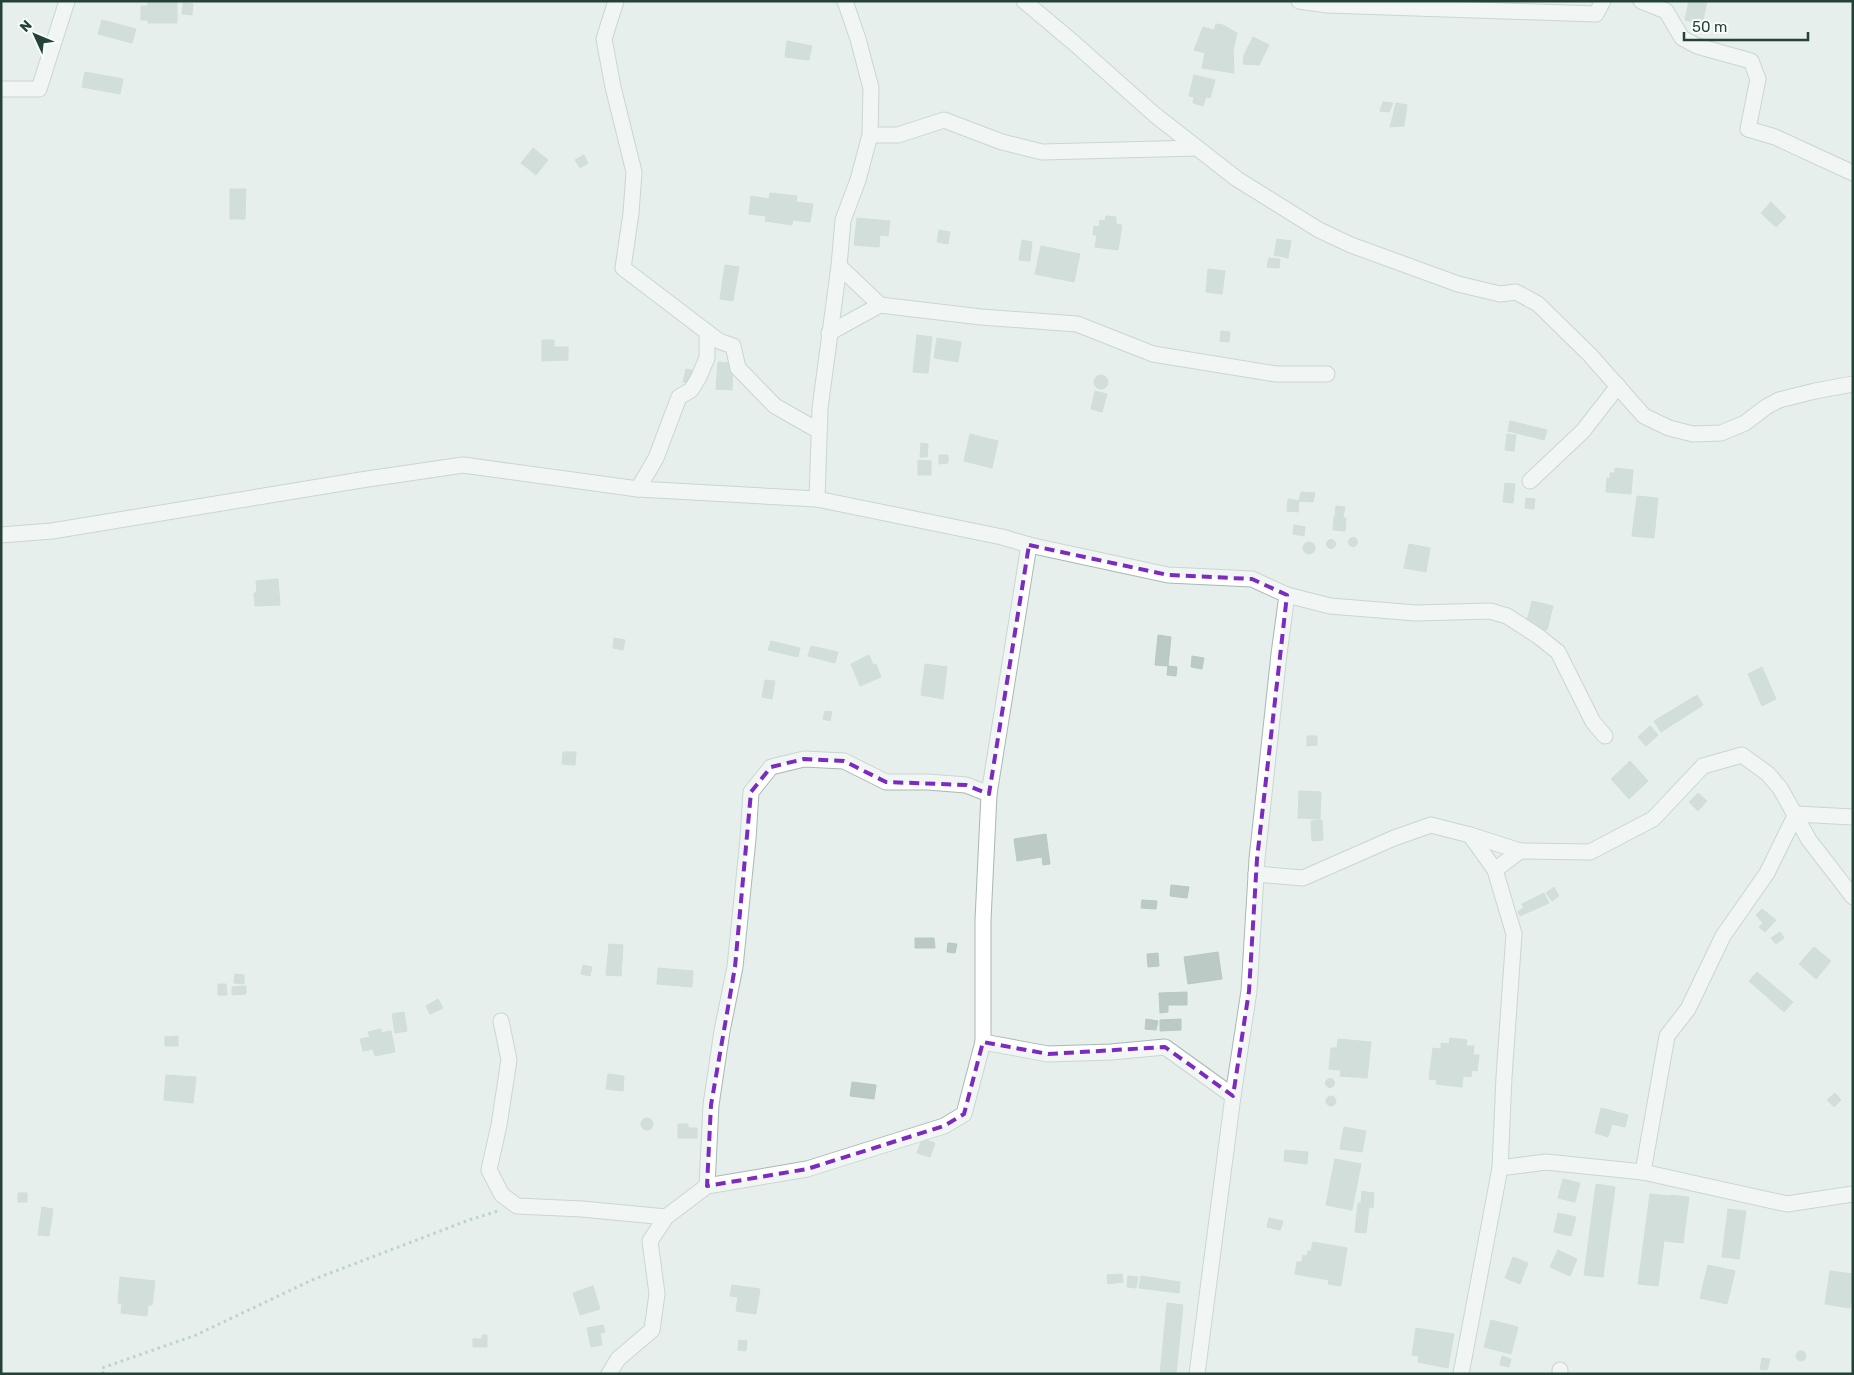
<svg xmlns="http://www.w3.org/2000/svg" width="1854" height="1375" viewBox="0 0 1854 1375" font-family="Rubik,sans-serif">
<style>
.building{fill:#bbcac4;stroke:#b8c9c2}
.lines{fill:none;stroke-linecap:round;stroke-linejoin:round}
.minor-casing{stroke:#a8b8b2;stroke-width:17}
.path{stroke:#86b3a5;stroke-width:3;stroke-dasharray:2.5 4;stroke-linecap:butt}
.minor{stroke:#fff;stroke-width:15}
.marked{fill:none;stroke:#7b2cbf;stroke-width:4;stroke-dasharray:10 6;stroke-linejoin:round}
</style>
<rect width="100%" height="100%" fill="#e6efeb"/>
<g class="building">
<polygon points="148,1 177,1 177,23 148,23 148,20 141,20 141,6 148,6"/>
<polygon points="1689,1 1707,1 1702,24 1685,20"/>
<polygon points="183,3 193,4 192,15 182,14"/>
<polygon points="102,20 136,29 132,43 98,34"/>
<polygon points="1216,24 1223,25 1237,33 1233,50 1234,73 1202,68 1205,53 1194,50 1203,27 1214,30"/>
<polygon points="1253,37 1269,45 1259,65 1243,64 1244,55"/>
<polygon points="787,41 812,46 809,60 785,57"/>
<polygon points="85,72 123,79 120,94 82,87"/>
<polygon points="1194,75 1215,80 1210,98 1206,97 1203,106 1193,103 1194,97 1189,96"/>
<polygon points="1383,102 1393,103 1389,112 1380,111"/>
<polygon points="1396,103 1407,105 1404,126 1390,127"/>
<polygon points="533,148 548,160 536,175 521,163"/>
<polygon points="584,155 588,163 580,168 575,160"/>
<polygon points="230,189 246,189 245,219 230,219"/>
<polygon points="770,193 797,196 796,202 813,204 810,222 793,220 792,225 765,221 766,216 749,214 751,196 769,199"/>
<polygon points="1771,202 1786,217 1776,227 1761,213"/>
<polygon points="1106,216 1116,217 1116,224 1122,225 1118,250 1095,247 1097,235 1093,235 1094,226 1099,227 1100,220 1105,221"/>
<polygon points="857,218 890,221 888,236 880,235 879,247 854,245"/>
<polygon points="939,230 950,232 948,244 937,242"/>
<polygon points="1277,239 1291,241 1288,258 1274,255"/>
<polygon points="1022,240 1032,242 1030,261 1019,260"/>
<polygon points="1041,246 1080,254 1074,282 1035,274"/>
<polygon points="1269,258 1280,259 1279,268 1267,267"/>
<polygon points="725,265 739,267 733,301 720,299"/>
<polygon points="1208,269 1225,271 1222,294 1206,292"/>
<polygon points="1221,331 1230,332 1229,342 1220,341"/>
<polygon points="917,335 932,337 928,373 913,372"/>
<polygon points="937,338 961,342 958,362 934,358"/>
<polygon points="542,340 554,340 554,347 568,347 568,360 542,361"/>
<polygon points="718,362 733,363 732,390 716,389"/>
<polygon points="686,369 695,371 692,384 683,382"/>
<circle cx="1101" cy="382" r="7"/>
<polygon points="1095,391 1107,394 1102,412 1091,409"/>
<polygon points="1510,421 1547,430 1544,440 1508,431"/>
<polygon points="970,434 998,441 992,468 964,461"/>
<polygon points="1507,434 1516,435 1514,451 1505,450"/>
<polygon points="921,443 928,444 927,457 920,457"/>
<polygon points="939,455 948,455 948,463 939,464"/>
<polygon points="918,460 931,461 931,475 918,475"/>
<polygon points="1615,468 1633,470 1631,494 1606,492 1607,478 1610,479 1610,473 1615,473"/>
<polygon points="1505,483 1515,484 1513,503 1503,502"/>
<polygon points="1301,492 1315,493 1313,502 1299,501"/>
<polygon points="1637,496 1658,498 1654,538 1632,536"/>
<polygon points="1526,498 1535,499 1534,509 1525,508"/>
<polygon points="1288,499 1299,501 1298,512 1287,511"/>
<polygon points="1336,506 1345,507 1343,517 1335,516"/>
<polygon points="1334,517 1346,518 1345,531 1333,530"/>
<polygon points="1294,525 1305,527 1304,536 1293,534"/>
<circle cx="1353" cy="542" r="4.5"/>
<circle cx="1331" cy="544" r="4.5"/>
<circle cx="1309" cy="548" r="6"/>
<polygon points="1409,544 1430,548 1426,572 1404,568"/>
<polygon points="278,579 280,605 255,606 254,593 257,593 256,581"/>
<polygon points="1532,601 1553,606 1547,630 1526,625"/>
<polygon points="1158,635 1171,637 1168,666 1155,665"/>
<polygon points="614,638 625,640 623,650 613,648"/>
<polygon points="771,641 800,648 798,657 768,650"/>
<polygon points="811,646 838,652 835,663 808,656"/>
<polygon points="869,655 873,665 876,664 881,677 860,686 851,664"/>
<polygon points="1192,656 1204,658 1202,669 1191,667"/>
<polygon points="925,664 947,667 943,699 921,695"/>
<polygon points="1168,666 1177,667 1176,676 1167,675"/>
<polygon points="1762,667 1776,699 1762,706 1748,674"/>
<polygon points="765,680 775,681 772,699 762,697"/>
<polygon points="1697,695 1703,705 1661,732 1654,721"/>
<polygon points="825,711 832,712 830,721 823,719"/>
<polygon points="1650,726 1658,735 1646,746 1638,737"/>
<polygon points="1307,736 1317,736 1317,745 1307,746"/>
<polygon points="563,752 576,752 575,765 562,764"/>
<polygon points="1630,761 1648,781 1629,799 1611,779"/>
<polygon points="1299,791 1321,792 1320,819 1298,818"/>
<polygon points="1698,793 1707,801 1698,811 1689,802"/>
<polygon points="1322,820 1323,840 1312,841 1311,821"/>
<polygon points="1046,834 1050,864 1043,865 1042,857 1017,861 1014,839"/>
<polygon points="1171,885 1189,887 1187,898 1170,896"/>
<polygon points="1554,887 1559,896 1552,901 1546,893"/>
<polygon points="1544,893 1549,903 1520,916 1518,911 1524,908 1522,904"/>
<polygon points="1142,900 1157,901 1156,909 1141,908"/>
<polygon points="1762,909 1776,920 1765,932 1759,927 1763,923 1756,915"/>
<polygon points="1780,932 1784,938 1776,944 1771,938"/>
<polygon points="915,938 934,938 935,948 915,948"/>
<polygon points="948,943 957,944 955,953 947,952"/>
<polygon points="609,944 623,945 621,976 606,975"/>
<polygon points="1814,947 1831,961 1816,979 1799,964"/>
<polygon points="1218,952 1222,979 1188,984 1184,957"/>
<polygon points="1158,953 1159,966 1148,967 1147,954"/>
<polygon points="583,965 592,967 590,976 581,974"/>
<polygon points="658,968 693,971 692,987 657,984"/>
<polygon points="1757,972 1793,1002 1784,1012 1749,981"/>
<polygon points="235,974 244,975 244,984 234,983"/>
<polygon points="218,984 226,984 227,995 218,995"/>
<polygon points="246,986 246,994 232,995 232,987"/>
<polygon points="1187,992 1187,1005 1168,1005 1168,1012 1160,1013 1159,993"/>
<polygon points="438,999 443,1008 430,1014 426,1006"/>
<polygon points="404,1012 407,1031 395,1033 392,1014"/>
<polygon points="1146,1019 1158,1021 1156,1030 1145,1029"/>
<polygon points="1181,1019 1181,1030 1160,1031 1160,1020"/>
<polygon points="381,1029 381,1033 391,1031 395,1052 375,1056 373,1049 363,1051 360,1039 370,1037 368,1032"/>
<polygon points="178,1036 178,1046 165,1046 165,1037"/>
<polygon points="1450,1038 1467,1040 1466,1046 1474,1046 1473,1055 1479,1055 1477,1071 1472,1070 1471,1077 1463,1076 1462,1087 1436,1084 1437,1080 1429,1079 1433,1048 1441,1049 1441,1043 1449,1044"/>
<polygon points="1338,1039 1371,1042 1367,1078 1340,1076 1341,1070 1329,1069 1331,1048 1337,1048"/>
<polygon points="608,1074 624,1076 623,1091 606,1089"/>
<polygon points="166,1075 196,1077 193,1103 164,1100"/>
<circle cx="1330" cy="1083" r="4.5"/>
<polygon points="852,1082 876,1085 874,1099 850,1096"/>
<polygon points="1835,1093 1841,1100 1834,1107 1827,1100"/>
<circle cx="1331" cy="1101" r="5"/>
<polygon points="1601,1108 1628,1115 1625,1127 1612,1124 1608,1137 1595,1133"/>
<circle cx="647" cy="1124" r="6"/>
<polygon points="678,1124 688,1124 688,1128 697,1128 697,1138 678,1138"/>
<polygon points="1344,1127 1366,1131 1362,1152 1340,1149"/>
<polygon points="922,1139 935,1143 930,1157 917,1153"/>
<polygon points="1285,1150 1308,1152 1307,1164 1284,1161"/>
<polygon points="1335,1159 1361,1164 1352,1210 1326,1205"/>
<polygon points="1563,1179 1580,1183 1575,1202 1558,1198"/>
<polygon points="1596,1184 1615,1187 1603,1277 1584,1275"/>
<polygon points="1362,1191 1374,1193 1373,1208 1369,1207 1366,1233 1355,1232 1358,1203 1361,1203"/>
<rect x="18" y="1193" width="9" height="9"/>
<polygon points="1650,1194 1670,1196 1658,1286 1638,1284"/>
<polygon points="1671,1195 1689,1197 1683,1243 1665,1241"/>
<polygon points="42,1207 53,1209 49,1236 38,1235"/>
<polygon points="1728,1209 1746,1211 1739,1259 1722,1257"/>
<polygon points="1558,1213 1576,1217 1571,1236 1554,1232"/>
<polygon points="1269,1218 1283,1221 1280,1230 1267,1227"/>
<polygon points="1313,1242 1347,1248 1341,1286 1328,1284 1329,1280 1295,1274 1297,1262 1302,1262 1303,1255 1307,1256 1308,1251 1311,1251"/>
<polygon points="1558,1250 1577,1259 1570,1276 1550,1267"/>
<polygon points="1513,1257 1528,1263 1520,1284 1505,1278"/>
<polygon points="1708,1265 1735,1271 1727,1304 1700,1298"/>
<polygon points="1830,1271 1853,1274 1853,1302 1851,1302 1850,1308 1825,1304"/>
<polygon points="1122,1274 1123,1282 1108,1284 1107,1275"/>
<polygon points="1128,1276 1138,1277 1136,1288 1127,1287"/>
<polygon points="1141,1276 1180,1282 1179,1293 1139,1288"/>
<polygon points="120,1277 155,1281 152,1305 148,1305 147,1316 121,1313 122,1304 118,1303"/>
<polygon points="732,1285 760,1289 756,1314 736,1311 738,1297 730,1296"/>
<polygon points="593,1286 600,1309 580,1315 573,1293"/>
<polygon points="1167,1303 1183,1305 1176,1374 1160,1374"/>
<polygon points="1491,1320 1518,1327 1511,1354 1484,1347"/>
<polygon points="603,1325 605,1332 600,1333 602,1345 591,1347 587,1328"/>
<polygon points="1416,1328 1454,1334 1448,1368 1418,1362 1419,1356 1412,1355"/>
<polygon points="482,1335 487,1335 487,1347 473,1347 473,1339 482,1339"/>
<polygon points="739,1340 747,1341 746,1351 738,1350"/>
<circle cx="1801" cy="1356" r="5"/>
<polygon points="1502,1356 1511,1359 1509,1367 1500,1365"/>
<polygon points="1762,1358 1770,1359 1767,1370 1760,1369"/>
</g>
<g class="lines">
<defs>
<g id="minor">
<polyline points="616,1 604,39 613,87 634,172 631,213 623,268 707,332 707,358 698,379 691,390 679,397 656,458 638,489"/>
<polyline points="1024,1 1074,43 1155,115 1237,179 1319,230 1351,245 1458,284 1500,294 1516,292 1538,304 1590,355 1644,416 1669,428 1693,434 1721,433 1745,423 1766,407 1779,400 1815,391 1853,384"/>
<polyline points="1299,1 1327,5 1596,14 1603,1"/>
<polyline points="1641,1 1666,11 1682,38 1697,46 1751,61 1758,79 1748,129 1775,137 1853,173"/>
<polyline points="1,89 39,89 67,1"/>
<polyline points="870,135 898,135 944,120 1002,142 1042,152 1197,148"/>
<polyline points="839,266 880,305"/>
<polyline points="707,332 719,341 733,346 738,368 775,406 819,431"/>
<polyline points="829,333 880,305 981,317 1077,324 1153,354 1276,374 1327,374"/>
<polyline points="1530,481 1583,431 1618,386"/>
<polyline points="1,535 52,531 361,480 463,465 638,489 817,499"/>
<polyline points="1287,595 1330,606 1416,613 1490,611 1507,616 1538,636 1558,652 1593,722 1605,736"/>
<polyline points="1470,835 1520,851 1590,852 1653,819 1703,766 1742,755 1768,774 1780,788 1809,840 1853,897"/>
<polyline points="1495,870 1520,851"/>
<polyline points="1256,874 1303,878 1394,838 1431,825 1470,835 1495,870 1514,934 1504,1077 1500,1168 1461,1374"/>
<polyline points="501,1021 509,1060 499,1125 489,1170 502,1195 517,1206 582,1209 666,1217"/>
<polyline points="983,1042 1048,1054 1111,1052 1165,1047 1233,1096 1249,991 1257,859 1279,654 1287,595 1252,579 1168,575 1029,545"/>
<polyline points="1500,1168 1546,1162 1643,1172 1787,1204 1853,1194"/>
<polyline points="1643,1172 1667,1036 1688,1009 1723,936 1767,873 1796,814 1853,817"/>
<polyline points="707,1186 711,1105 722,1031 735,967 748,839 751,792 771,767 804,759 844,761 886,782 928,782 966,785 989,794"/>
<polyline points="609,1374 618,1359 652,1330 657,1294 650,1241 666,1217 707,1186 807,1169 944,1126 964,1114 983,1042 983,920 989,794 1029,545 1002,537 817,499 820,408 839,266 843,220 858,180 870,135 871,88 858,39 845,1"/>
<polyline points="1197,1374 1233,1096"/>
<polyline points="1560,1374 1560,1370"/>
</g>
</defs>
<use href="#minor" class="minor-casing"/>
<polyline class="path" points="103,1374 102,1368 196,1335 312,1280 469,1220 498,1211"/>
<use href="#minor" class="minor"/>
</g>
<path d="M0 0H1854V1375H0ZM 1029,545 L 1168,575 L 1252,579 L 1287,595 L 1257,859 L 1249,991 L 1233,1096 L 1165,1047 L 1048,1054 L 983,1042 L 964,1114 L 944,1126 L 807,1169 L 707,1186 L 711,1105 L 735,967 L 751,792 L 771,767 L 804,759 L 844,761 L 886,782 L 966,785 L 989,794 Z" fill="#e6efeb" fill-opacity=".55" fill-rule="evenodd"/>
<path class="marked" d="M 1029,545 L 1168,575 L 1252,579 L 1287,595 L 1257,859 L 1249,991 L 1233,1096 L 1165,1047 L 1048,1054 L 983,1042 L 964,1114 L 944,1126 L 807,1169 L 707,1186 L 711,1105 L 735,967 L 751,792 L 771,767 L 804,759 L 844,761 L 886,782 L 966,785 L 989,794 Z"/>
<rect width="1854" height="1375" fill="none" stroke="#24423a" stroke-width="5"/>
<g transform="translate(35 35) rotate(314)" stroke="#f7fbf9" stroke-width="4" paint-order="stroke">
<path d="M0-4L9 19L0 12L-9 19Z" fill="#24423a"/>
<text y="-8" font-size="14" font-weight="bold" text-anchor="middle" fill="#24423a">N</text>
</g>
<path d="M1684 32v8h124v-8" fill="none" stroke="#24423a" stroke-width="2.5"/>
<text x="1692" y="32" font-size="15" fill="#24423a" stroke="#f7fbf9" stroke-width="4" paint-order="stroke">50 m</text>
</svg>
